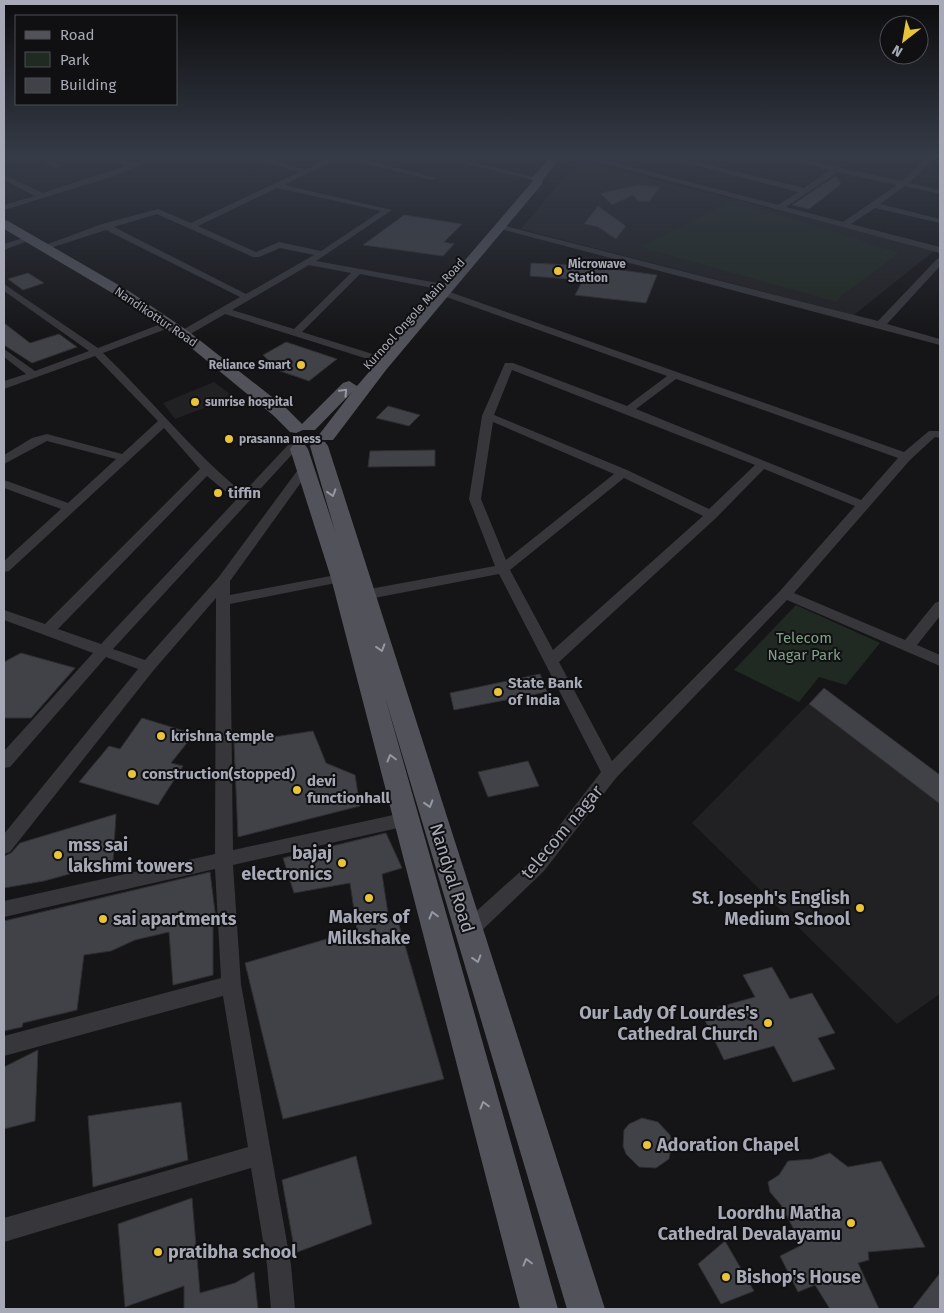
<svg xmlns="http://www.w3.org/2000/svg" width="944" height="1313" viewBox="0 0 944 1313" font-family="'Fira Sans',sans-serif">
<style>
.built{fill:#212124}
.green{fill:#212923}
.building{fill:#414247;stroke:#2f2f32}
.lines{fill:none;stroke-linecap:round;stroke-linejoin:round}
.street{fill:#36363b;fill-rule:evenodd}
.primary{fill:#52535a;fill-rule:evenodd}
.oneway{stroke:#9699a4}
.poi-dot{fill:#e9c33a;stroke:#101012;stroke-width:2}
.labels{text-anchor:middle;stroke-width:4;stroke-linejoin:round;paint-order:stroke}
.far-poi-label{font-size:12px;font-weight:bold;fill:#a7aab6;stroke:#101012;text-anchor:start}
.far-street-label{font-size:12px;fill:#a7aab6;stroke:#101012}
.poi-label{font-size:15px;font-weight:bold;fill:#a7aab6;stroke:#101012;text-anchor:start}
.park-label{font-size:15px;fill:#7fa085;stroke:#101012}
.near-street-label{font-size:18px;fill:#a7aab6;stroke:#101012}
.near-poi-label{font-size:18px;font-weight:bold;fill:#a7aab6;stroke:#101012;text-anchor:start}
</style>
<rect width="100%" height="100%" fill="#151517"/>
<g class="built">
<polygon points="578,160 935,250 854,315 521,229"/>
<polygon points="214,382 234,397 175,419 163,403"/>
<polygon points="824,688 940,775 940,994 897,1024 692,823"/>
</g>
<g class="green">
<polygon points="727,203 782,215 899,253 841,296 837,302 640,247"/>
<polygon points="796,605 880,643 846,685 819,677 799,702 734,670"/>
</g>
<g class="building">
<polygon points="836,176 841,184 809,209 792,205"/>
<polygon points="639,185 660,187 649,202 638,201 633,195 612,205 600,193"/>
<polygon points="598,206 626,226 616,239 598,227 584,224"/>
<polygon points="404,215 462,224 444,242 454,244 443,256 363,245"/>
<polygon points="531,263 591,266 657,275 646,303 575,295 583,280 530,276"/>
<polygon points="28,273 44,283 23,290 8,279"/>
<polygon points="4,323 30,343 59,334 77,347 32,363 4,345"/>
<polygon points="286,342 337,359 309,381 280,371 263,355"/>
<polygon points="388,406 420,415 409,426 376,418"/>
<polygon points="435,450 435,466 368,467 370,451"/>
<polygon points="21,653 75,668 31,718 4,718 4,662"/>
<polygon points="540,674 547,692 454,710 450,693"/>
<polygon points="824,688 940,775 940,804 809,704"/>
<polygon points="142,718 194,734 171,763 183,766 158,805 79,782 109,746 120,749"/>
<polygon points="313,731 326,763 355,775 360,806 238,837 234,743"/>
<polygon points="528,761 539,786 488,797 478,772"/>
<polygon points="116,814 113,862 44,881 4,888 4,856 11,853 20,843"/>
<polygon points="386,833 402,868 382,874 389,920 397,918 444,1079 283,1119 245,963 357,930 350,883 294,893 283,858"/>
<polygon points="210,872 216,920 213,921 213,975 173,985 169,932 135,940 111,951 84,955 77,1010 23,1023 22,1027 4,1031 4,921"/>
<polygon points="772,967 790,999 812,993 835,1033 818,1038 835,1069 793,1082 774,1046 724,1060 701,1012 755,997 743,975"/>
<polygon points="38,1050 35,1121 4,1129 4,1067"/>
<polygon points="181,1102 188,1160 93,1187 88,1116"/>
<polygon points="642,1118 658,1122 670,1135 672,1143 669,1159 656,1168 639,1167 626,1154 623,1146 624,1130 629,1124"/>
<polygon points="830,1153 848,1167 881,1161 925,1247 868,1252 869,1260 858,1263 879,1309 830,1309 815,1285 798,1292 780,1256 802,1245 781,1205 770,1192 768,1182 779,1175 788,1161 812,1159"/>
<polygon points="356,1156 372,1224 295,1253 282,1180"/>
<polygon points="192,1198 200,1293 235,1283 254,1272 258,1309 184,1309 184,1286 125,1307 118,1224"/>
<polygon points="725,1241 754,1291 721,1304 698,1264"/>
<polygon points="940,1273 940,1309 912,1309"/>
</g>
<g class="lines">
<g class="street">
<polygon points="34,156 43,156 62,166 55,168"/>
<polygon points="108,156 117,156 132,163 151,156 161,156 114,176 4,210 4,205 35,196 4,180 4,175 43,193 125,166"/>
<path d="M 242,156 L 255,156 L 306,169 L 333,156 L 352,156 L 436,178 L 432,180 L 341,158 L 284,185 L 392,210 L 316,261 L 438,283 L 443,286 L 438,289 L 360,274 L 302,332 L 379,356 L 379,360 L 371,360 L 225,314 L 187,336 L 179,336 L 179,332 L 240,297 L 106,230 L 47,249 L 40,247 L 102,224 L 158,209 L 191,223 L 299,172 ZM 277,188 L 381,211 L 321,251 L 279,242 L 256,252 L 198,226 ZM 157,214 L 253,257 L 259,257 L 280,248 L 314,255 L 246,294 L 114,227 ZM 309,265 L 351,273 L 294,329 L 232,310 Z"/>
<polygon points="434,156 448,156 541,179 537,181"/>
<path d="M 576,156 L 589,156 L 778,205 L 798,192 L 660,156 L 673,156 L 804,188 L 830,170 L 774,156 L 788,156 L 902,181 L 929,156 L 937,156 L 909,183 L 940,190 L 940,194 L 905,186 L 880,204 L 940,219 L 940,223 L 875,208 L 851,224 L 940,247 L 940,253 ZM 838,172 L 897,185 L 843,222 L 786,207 Z"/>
<polygon points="497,224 878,321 937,259 940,258 940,266 887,324 940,339 940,345 497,228"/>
<polygon points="26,237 33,239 4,250 4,244"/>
<path d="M 4,284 L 98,348 L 166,322 L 174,322 L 174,326 L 103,353 C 151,399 192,451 243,493 L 288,445 L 292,444 L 298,448 L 113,649 L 145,660 L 218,578 L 300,467 L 304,466 L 310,470 L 230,581 L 230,595 L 341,574 L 348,578 L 341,582 L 230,604 L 233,850 L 407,812 L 413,814 L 416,819 L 413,824 L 407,826 L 233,865 L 241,984 L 291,1265 L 295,1309 L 271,1309 L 267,1265 L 251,1168 L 4,1242 L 4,1218 L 248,1147 L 223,996 L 4,1056 L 4,1036 L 221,978 L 215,869 L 4,917 L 4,901 L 215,854 L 216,598 L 153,671 L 10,852 L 4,854 L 4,834 L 138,669 L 106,657 L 10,767 L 4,768 L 4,751 L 93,653 L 4,620 L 4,610 L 45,624 L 200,469 L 164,428 L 9,571 L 4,572 L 4,561 L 61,509 L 4,488 L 4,480 L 68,503 L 116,459 L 47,441 L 4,464 L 4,455 L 32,438 L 47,434 L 122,454 L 158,421 L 95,356 L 4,389 L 4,381 L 26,374 L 4,357 L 4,349 L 35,371 L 89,351 L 4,291 ZM 207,476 L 236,500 L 101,644 L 58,629 Z"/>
<path d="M 441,291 L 447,291 L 904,452 L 929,431 L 940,431 L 940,438 L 935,437 L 910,460 L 794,593 L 905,640 L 935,603 L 940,601 L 940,616 L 917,645 L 940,655 L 940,666 L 787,600 L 616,778 L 544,871 L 475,937 L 468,940 L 461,937 L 458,931 L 461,925 L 532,861 L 601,772 L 499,574 L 364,600 L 357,595 L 364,590 L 495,566 L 469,499 L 482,416 L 505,363 L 513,363 L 627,406 L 667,376 L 441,295 ZM 512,370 L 755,465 L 709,509 L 627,470 L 494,415 ZM 676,379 L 898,458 L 861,500 L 636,409 ZM 493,422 L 614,474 L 506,560 L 481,499 ZM 764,469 L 855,506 L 780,591 L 612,761 L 559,662 L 716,518 ZM 624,478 L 703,516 L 553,650 L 510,570 Z"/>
</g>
<g class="primary">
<polygon points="551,156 562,156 543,179 542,184 386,370 333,440 321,440 318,436 352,392 315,430 303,430 296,433 290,432 274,416 178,337 119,297 4,229 4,220 8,221 129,291 188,331 286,408 302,424 343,383 349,381 357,386 532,182 533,177"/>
<polygon points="319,441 325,442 328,446 605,1309 567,1309 385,697 558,1309 520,1309 331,578 290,449 293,445 305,445 308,449 335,531 310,446 313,442"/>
</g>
</g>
<defs><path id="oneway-chevron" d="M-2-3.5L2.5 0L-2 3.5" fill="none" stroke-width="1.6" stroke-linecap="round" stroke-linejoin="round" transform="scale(1.25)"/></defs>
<g class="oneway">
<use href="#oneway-chevron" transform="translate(344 392) rotate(-47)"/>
<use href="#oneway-chevron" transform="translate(332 493) rotate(73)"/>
<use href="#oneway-chevron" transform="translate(381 648) rotate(73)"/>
<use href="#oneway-chevron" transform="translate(391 758) rotate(-105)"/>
<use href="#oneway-chevron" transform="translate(429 804) rotate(73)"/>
<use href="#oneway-chevron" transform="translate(433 915) rotate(-105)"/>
<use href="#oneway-chevron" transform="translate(477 959) rotate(73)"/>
<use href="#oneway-chevron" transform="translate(484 1105) rotate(-105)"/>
<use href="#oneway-chevron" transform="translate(527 1262) rotate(-105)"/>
</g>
<linearGradient id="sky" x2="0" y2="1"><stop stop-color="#0c0c0d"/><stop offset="0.46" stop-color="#353b47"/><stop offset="1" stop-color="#353b47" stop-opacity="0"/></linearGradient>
<rect width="944" height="340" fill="url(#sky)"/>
<g class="poi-dot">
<circle cx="558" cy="271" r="5"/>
<circle cx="301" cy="365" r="5"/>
<circle cx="195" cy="402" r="5"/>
<circle cx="229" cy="439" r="5"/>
<circle cx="218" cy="493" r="5"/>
<circle cx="498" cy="692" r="5"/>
<circle cx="161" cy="736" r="5"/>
<circle cx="132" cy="774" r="5"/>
<circle cx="297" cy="790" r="5"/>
<circle cx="58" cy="855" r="5"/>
<circle cx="342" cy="863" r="5"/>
<circle cx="369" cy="898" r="5"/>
<circle cx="860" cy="908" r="5"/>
<circle cx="103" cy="919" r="5"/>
<circle cx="768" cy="1023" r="5"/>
<circle cx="647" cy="1145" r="5"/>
<circle cx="851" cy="1223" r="5"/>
<circle cx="158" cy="1252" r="5"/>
<circle cx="726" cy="1277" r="5"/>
</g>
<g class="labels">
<g class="far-poi-label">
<text x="568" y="268">Microwave<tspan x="568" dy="14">Station</tspan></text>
<text x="291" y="369" text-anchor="end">Reliance Smart</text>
<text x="205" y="406">sunrise hospital</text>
<text x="239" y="443">prasanna mess</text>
</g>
<g class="far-street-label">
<text transform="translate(414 314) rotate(-48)" y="4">Kurnool Ongole Main Road</text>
<text transform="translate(156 317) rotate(34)" y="4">Nandikottur Road</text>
</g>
<g class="poi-label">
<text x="228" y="498">tiffin</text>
<text x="508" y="688">State Bank<tspan x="508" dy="17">of India</tspan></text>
<text x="171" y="741">krishna temple</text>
<text x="142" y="779">construction(stopped)</text>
<text x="307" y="786">devi<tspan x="307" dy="17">functionhall</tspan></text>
</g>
<g class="park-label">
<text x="804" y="643">Telecom<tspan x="804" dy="17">Nagar Park</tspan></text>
</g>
<g class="near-street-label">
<text transform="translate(562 832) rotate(-50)" y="6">telecom nagar</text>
<text transform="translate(452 878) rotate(73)" y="6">Nandyal Road</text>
</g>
<g class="near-poi-label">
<text x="68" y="851">mss sai<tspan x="68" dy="21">lakshmi towers</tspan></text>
<text x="332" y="859" text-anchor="end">bajaj<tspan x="332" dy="21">electronics</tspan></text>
<text x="850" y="904" text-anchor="end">St. Joseph's English<tspan x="850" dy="21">Medium School</tspan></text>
<text x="369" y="923" text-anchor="middle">Makers of<tspan x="369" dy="21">Milkshake</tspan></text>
<text x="113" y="925">sai apartments</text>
<text x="758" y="1019" text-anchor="end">Our Lady Of Lourdes's<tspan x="758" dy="21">Cathedral Church</tspan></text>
<text x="657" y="1151">Adoration Chapel</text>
<text x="841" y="1219" text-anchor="end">Loordhu Matha<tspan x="841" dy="21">Cathedral Devalayamu</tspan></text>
<text x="168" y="1258">pratibha school</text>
<text x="736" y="1283">Bishop's House</text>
</g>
</g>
<rect width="944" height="1313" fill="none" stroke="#a7aab6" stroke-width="10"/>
<rect x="15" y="15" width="162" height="90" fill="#101012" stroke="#4c4e54"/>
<rect x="25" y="31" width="25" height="8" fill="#52535a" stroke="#4c4e54"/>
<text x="60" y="40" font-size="15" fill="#a7aab6">Road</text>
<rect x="25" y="52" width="25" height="15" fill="#212923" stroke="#4c4e54"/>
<text x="60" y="65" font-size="15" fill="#a7aab6">Park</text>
<rect x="25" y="78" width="25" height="15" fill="#414247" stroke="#4c4e54"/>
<text x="60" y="90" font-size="15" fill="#a7aab6">Building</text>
<g transform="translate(904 40) rotate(211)"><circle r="24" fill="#101012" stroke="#4c4e54"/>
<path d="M0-4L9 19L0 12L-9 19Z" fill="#e9c33a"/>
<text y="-8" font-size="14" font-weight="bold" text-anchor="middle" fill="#a7aab6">N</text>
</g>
</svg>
